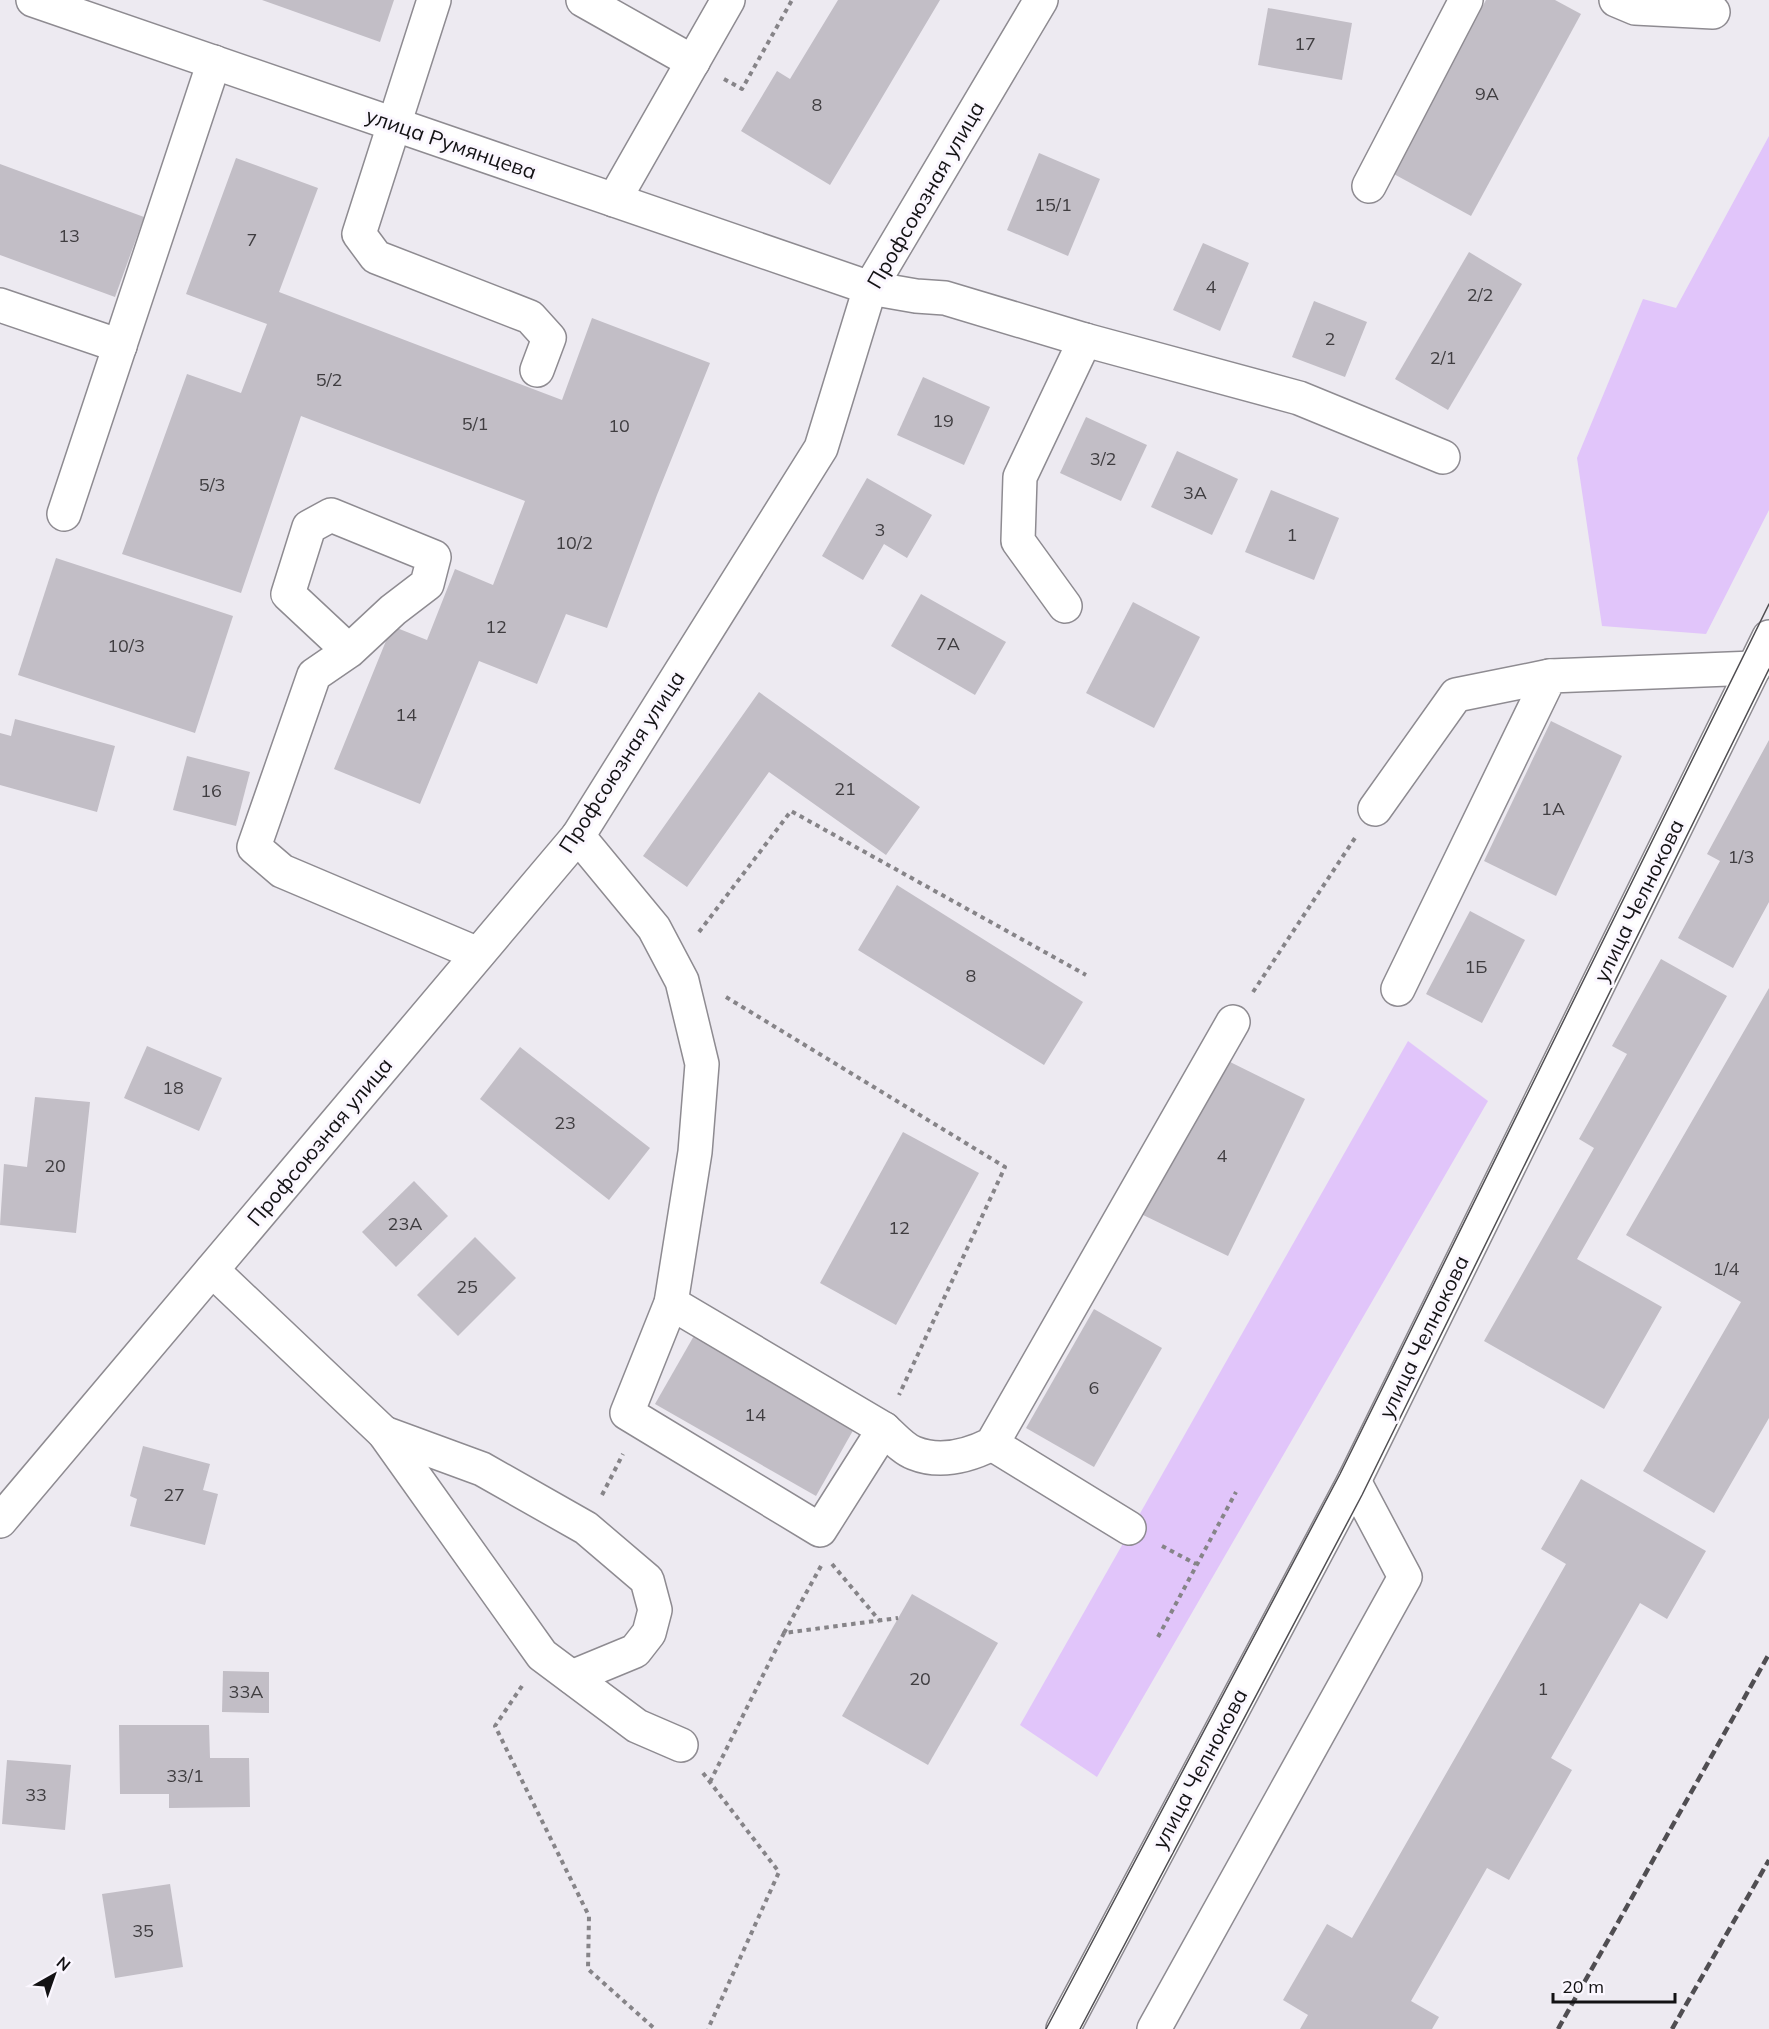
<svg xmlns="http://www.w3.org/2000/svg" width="1769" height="2029" viewBox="0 0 1769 2029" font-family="Mulish,sans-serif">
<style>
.green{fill:#e1c5fa}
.building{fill:#c2bec6}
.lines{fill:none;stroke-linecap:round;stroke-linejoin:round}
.minor-casing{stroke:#8e8b91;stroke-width:36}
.path{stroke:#868488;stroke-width:4;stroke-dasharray:4.5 4.5;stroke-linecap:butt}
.minor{stroke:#fff;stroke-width:33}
.tram{stroke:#504e52;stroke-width:1.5}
.rail{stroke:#504e52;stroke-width:4.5;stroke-dasharray:9 4.5;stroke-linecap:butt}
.labels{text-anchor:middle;stroke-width:6;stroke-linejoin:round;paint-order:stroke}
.number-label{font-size:18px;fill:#3f3d40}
.street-label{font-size:21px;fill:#131214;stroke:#fbf7ff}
</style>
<rect width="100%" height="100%" fill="#edeaf1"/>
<g class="green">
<polygon points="1769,136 1769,510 1706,634 1602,626 1577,458 1643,299 1676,308"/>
<polygon points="1408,1041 1488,1101 1097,1777 1020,1725"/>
</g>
<g class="building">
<polygon points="262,0 394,0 380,42"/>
<polygon points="838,0 940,0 830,185 741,131 777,71 790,79"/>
<polygon points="1486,0 1555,0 1581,14 1471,216 1392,173"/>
<polygon points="1268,8 1352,23 1342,80 1258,65"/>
<polygon points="1039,153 1100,179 1068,256 1007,230"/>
<polygon points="236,158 318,188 279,292 562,400 592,318 710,363 657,495 607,628 566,614 537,684 479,661 420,804 334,769 392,626 427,640 455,569 493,585 525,501 301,416 241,593 122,554 187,374 241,393 267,324 186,294"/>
<polygon points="0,164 144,217 115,297 0,255"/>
<polygon points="1203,243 1249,263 1220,331 1173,310"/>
<polygon points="1469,252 1522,284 1448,410 1395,379"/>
<polygon points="1314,301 1367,322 1345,377 1292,357"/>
<polygon points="923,377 990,407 964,465 897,435"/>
<polygon points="1086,417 1147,445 1121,501 1060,473"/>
<polygon points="1177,451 1238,479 1212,535 1151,507"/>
<polygon points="867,478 932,515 907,558 884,544 863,580 822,556"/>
<polygon points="1271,490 1339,518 1314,580 1245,552"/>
<polygon points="56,558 233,616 195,733 18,675"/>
<polygon points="921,594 1006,642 975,695 891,646"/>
<polygon points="1133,602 1200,637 1154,728 1086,693"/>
<polygon points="759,692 920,807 886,855 769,772 687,887 643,856"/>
<polygon points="15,719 115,746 97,812 0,785 0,733 11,736"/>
<polygon points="1551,721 1622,756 1556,896 1484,861"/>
<polygon points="1769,740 1769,902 1733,968 1678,938 1720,861 1707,854"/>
<polygon points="187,756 250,772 236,826 173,810"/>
<polygon points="897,885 1083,1002 1044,1065 858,950"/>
<polygon points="1470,911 1525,940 1482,1023 1426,994"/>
<polygon points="1661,959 1727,996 1577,1259 1662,1307 1604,1409 1484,1341 1594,1148 1579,1139 1627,1054 1612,1046"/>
<polygon points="1769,988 1769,1418 1714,1513 1643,1471 1741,1302 1626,1235"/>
<polygon points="147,1046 222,1078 199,1131 124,1098"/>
<polygon points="520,1047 650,1148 609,1200 480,1099"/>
<polygon points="1216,1055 1305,1099 1228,1256 1139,1213"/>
<polygon points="35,1097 90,1102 76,1233 0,1225 4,1164 27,1167"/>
<polygon points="903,1132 979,1173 896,1325 820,1283"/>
<polygon points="414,1181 448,1216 396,1267 362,1232"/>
<polygon points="475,1237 516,1278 458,1336 417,1295"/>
<polygon points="1094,1309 1162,1348 1094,1467 1026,1428"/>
<polygon points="695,1334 855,1427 816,1496 655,1404"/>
<polygon points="143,1446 210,1464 203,1490 218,1494 205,1545 130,1526 137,1499 130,1496"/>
<polygon points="1581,1479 1706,1551 1667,1619 1640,1603 1551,1758 1572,1770 1509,1880 1487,1868 1411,2001 1439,2017 1432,2029 1300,2029 1308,2015 1283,2000 1327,1924 1352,1938 1566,1564 1541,1549"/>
<polygon points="912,1594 998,1643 928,1765 842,1716"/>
<polygon points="223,1671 269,1672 269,1713 222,1712"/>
<polygon points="119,1725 209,1725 210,1758 249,1758 250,1807 169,1808 169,1794 120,1794"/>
<polygon points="7,1760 71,1765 65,1830 2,1824"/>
<polygon points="170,1884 183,1967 115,1978 102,1894"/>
</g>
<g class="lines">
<defs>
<g id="minor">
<polyline points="33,0 870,288 916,296 945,298 1085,340 1299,398 1443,457"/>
<polyline points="434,0 359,234 376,257 530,317 549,338 537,370"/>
<polyline points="583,0 693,62"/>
<polyline points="1616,0 1635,8 1713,12"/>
<polyline points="1369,186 1466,0"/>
<polyline points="614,200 728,0"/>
<polyline points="0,305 120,346"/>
<polyline points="64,514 214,62"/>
<polyline points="1065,606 1018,541 1020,477 1085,340"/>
<polyline points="349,651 288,594 309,527 331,515 434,557 427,584 393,610 349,651 314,675 254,847 282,871 478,954"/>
<polyline points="1375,809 1456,695 1550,676"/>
<path d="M 578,836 L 654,928 L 682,981 L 702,1064 L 695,1152 L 671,1303 L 627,1413 L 820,1530 L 884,1429 C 893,1437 903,1449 914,1453 C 941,1464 968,1456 992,1444 L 1233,1022"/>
<polyline points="1398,989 1550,676 1754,668"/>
<polyline points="212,1270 384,1433 542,1655 637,1726 681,1745"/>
<polyline points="671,1303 884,1429"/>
<polyline points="384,1433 482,1469 586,1528 647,1580 655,1610 649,1633 635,1651 572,1677"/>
<polyline points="992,1444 1129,1528"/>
<polyline points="0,1521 578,836 821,448 870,288 1041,0"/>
<polyline points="1063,2029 1354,1481 1769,637"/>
<polyline points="1154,2029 1405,1577 1354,1481"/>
</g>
</defs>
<use href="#minor" class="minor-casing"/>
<g class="path">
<polyline points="724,79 742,89 792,0"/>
<polyline points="699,932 791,811 1086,975"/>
<polyline points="1253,992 1355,838"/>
<polyline points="726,997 1005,1167 899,1395"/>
<polyline points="602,1495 623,1454"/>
<polyline points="1162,1546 1196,1564"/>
<polyline points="832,1564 879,1620"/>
<polyline points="784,1633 821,1566"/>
<polyline points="1158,1637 1236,1492"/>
<polyline points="522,1686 495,1726 589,1916 588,1969 655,2029"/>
<polyline points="703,1773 779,1872 708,2029"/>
<polyline points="710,1782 784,1633 898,1618"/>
</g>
<use href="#minor" class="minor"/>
<g class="tram">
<polyline points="1046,2029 1340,1474 1769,604"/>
<polyline points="1080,2029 1362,1495 1769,669"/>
</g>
<g class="rail">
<polyline points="1558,2029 1769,1654"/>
<polyline points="1672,2029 1769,1860"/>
</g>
</g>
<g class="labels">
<g class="number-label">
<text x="1305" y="50">17</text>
<text x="1487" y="100">9А</text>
<text x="817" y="111">8</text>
<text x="1053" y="211">15/1</text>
<text x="69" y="242">13</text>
<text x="252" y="246">7</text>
<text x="1211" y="293">4</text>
<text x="1480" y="301">2/2</text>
<text x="1330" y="345">2</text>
<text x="1443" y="364">2/1</text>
<text x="329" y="386">5/2</text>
<text x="943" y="427">19</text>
<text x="475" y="430">5/1</text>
<text x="619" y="432">10</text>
<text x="1103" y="465">3/2</text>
<text x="212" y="491">5/3</text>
<text x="1195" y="499">3А</text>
<text x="880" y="536">3</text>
<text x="1292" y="541">1</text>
<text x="574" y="549">10/2</text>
<text x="496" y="633">12</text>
<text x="948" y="650">7А</text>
<text x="126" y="652">10/3</text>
<text x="406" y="721">14</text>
<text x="845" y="795">21</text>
<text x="211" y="797">16</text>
<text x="1553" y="815">1А</text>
<text x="1741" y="863">1/3</text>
<text x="1476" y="973">1Б</text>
<text x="971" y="982">8</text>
<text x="173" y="1094">18</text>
<text x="565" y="1129">23</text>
<text x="1222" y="1162">4</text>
<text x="55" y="1172">20</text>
<text x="405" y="1230">23А</text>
<text x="899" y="1234">12</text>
<text x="1726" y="1275">1/4</text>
<text x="467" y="1293">25</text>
<text x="1094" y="1394">6</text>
<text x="755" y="1421">14</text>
<text x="174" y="1501">27</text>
<text x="920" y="1685">20</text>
<text x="1543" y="1695">1</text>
<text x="246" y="1698">33А</text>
<text x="185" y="1782">33/1</text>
<text x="36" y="1801">33</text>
<text x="143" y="1937">35</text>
</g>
<g class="street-label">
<text transform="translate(451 144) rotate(19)" y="7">улица Румянцева</text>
<text transform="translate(926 195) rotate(-60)" y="7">Профсоюзная улица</text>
<text transform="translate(622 762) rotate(-57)" y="7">Профсоюзная улица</text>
<text transform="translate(1639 901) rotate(-64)" y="7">улица Челнокова</text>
<text transform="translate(320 1142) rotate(-50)" y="7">Профсоюзная улица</text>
<text transform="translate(1424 1337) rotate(-64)" y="7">улица Челнокова</text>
<text transform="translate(1200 1769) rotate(-62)" y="7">улица Челнокова</text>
</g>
</g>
<g transform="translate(54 1975) rotate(40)" stroke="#fbf7ff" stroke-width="4.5" paint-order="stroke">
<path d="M0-4.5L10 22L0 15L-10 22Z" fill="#131214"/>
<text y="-9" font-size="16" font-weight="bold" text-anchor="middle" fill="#131214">N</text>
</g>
<path d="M1553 1993v9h122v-9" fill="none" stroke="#131214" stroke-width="3"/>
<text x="1562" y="1993" font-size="18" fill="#131214" stroke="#fbf7ff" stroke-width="4.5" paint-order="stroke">20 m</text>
</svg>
